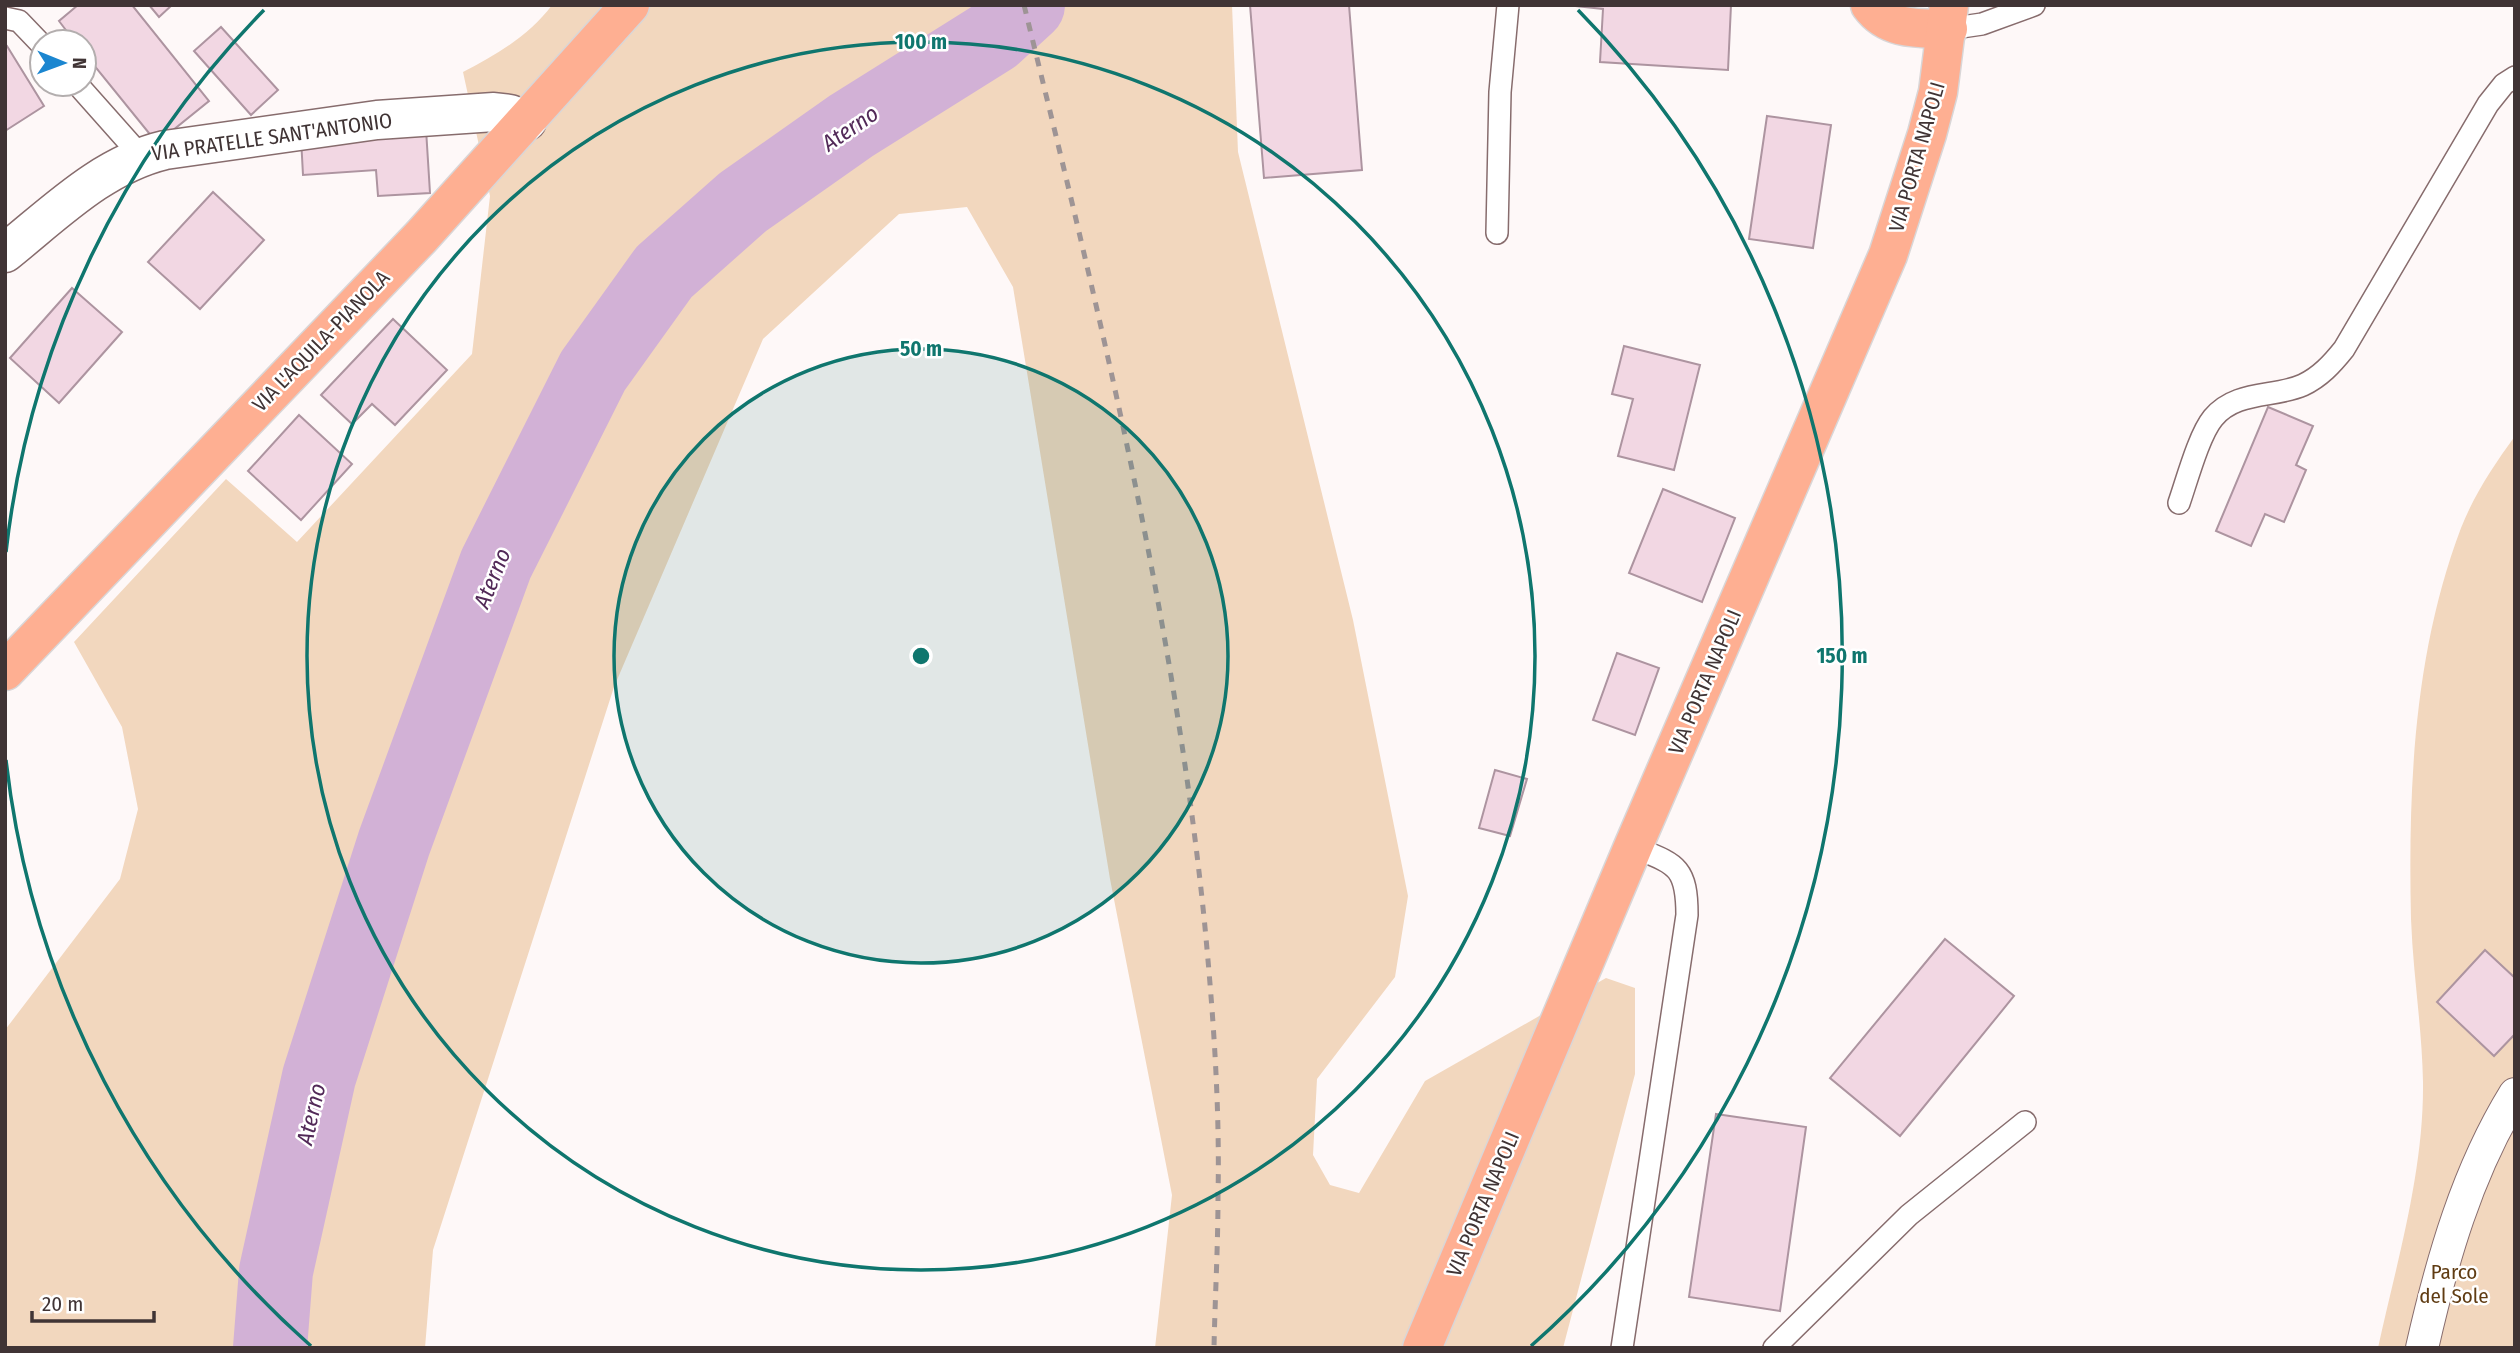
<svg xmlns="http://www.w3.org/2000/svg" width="2520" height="1353" viewBox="0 0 2520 1353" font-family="'Fira Sans Condensed',sans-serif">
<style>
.green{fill:#f2d7be}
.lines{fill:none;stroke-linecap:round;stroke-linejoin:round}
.river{stroke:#d2b1d6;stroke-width:74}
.building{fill:#f2d7e3;stroke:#ad94a0;stroke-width:2}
.service-casing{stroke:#876c6d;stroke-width:24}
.pedestrian-casing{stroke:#876c6d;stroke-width:34}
.minor-casing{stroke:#876c6d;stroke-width:41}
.primary-casing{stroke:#d9d6d7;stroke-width:41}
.service{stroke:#fff;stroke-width:21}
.pedestrian{stroke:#fff;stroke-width:32}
.minor{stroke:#fff;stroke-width:38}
.primary{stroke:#feaf92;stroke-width:38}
.rail{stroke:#9e9495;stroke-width:5;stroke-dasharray:9 9;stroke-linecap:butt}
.ring{fill:none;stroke:#0f766e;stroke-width:3.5}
.labels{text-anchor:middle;stroke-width:5;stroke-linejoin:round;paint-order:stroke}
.street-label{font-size:21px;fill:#403435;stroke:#fff}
.park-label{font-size:21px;fill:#603c13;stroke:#fff}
.water-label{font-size:23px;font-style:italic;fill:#522958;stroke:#fff}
.centre{fill:#0f766e;stroke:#fff;stroke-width:3.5}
.ring-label{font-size:21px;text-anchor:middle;font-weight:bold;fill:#0f766e;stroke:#fff;stroke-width:5;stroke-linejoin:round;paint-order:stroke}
</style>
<rect width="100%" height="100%" fill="#fef8f8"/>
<g class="green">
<path d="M 552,5 L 1232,5 L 1238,152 L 1353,620 L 1408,896 L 1395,977 L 1317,1079 L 1313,1155 L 1330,1185 L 1359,1193 L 1425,1081 L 1606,978 L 1635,988 L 1635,1074 L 1563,1348 L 1155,1348 L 1172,1195 L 1110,879 L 1013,287 L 967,207 L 899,214 L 763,339 L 614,687 L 433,1250 L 425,1348 L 5,1348 L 5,1030 L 120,879 L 138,809 L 122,727 L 74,642 L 226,479 L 297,542 L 472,354 L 490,196 L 463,72 C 496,55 530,35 552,5 Z"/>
<path d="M 2515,436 L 2515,1348 L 2378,1348 C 2397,1261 2424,1172 2423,1082 C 2422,1028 2413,973 2411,919 C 2408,787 2414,652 2461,528 C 2474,495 2494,465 2515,436 Z"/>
</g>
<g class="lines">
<polyline class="river" points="270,1348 276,1271 319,1077 394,843 496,564 593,371 664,272 743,202 851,126 993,37 1028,5"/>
</g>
<g class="building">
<polygon points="78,5 132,5 209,101 157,143 84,53 84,42 75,42 59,21"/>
<polygon points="149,5 172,5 159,17"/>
<polygon points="1250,5 1349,5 1362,170 1264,178"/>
<polygon points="1566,5 1731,5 1728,70 1600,62 1603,9"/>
<polygon points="221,27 278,90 251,115 194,51"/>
<polygon points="7,46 44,106 5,131 5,47"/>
<polygon points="1767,116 1831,125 1813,248 1749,239"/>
<polygon points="426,129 430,193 378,196 376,170 303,175 301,138"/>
<polygon points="213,192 264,240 200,309 148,262"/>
<polygon points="72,288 122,332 59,403 10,358"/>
<polygon points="393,319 447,370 395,425 372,404 352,424 321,395"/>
<polygon points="1624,346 1700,365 1674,470 1618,456 1633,399 1612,394"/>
<polygon points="2268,407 2313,426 2296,465 2306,470 2284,522 2265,514 2251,546 2216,531"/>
<polygon points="299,415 352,464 301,520 248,471"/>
<polygon points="1663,489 1735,518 1702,602 1629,573"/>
<polygon points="1617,653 1659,668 1635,735 1593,720"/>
<polygon points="1495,770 1527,779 1510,836 1479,828"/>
<polygon points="1945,939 2014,996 1900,1136 1830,1078"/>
<polygon points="2485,950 2515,978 2515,1034 2494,1056 2437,1002"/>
<polygon points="1716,1114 1806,1127 1780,1311 1689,1297"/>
</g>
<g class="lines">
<defs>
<g id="service">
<polyline points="5,18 19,21 42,45"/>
<polyline points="1948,29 1982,24 2034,5"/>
<polyline points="77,84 141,156"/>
<polyline points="1497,233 1500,92 1508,5"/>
<path d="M 2179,503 C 2187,480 2199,435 2213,418 C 2236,390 2274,398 2303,385 C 2320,377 2332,364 2344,349 L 2488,104 L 2504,84 L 2515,77"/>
<path d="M 1622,1348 L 1687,915 C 1687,865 1675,864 1633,847"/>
<polyline points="1774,1348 1909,1215 2025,1122"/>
</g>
<path id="pedestrian" d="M 2422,1348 C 2442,1260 2467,1172 2515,1094"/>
<path id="minor" d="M 5,253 C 55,213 102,165 165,150 L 377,120 L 494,112 L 510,114 L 527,121"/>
<g id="primary">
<path d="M 1870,5 C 1889,31 1919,28 1948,29"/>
<polyline points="5,671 421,237 630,5"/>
<polyline points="1422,1348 1633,847 1888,255 1927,134 1938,92 1949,5"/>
</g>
</defs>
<use href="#service" class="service-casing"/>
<use href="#pedestrian" class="pedestrian-casing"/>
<use href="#minor" class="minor-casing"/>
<use href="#primary" class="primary-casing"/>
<use href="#service" class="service"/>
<use href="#pedestrian" class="pedestrian"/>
<use href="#minor" class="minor"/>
<use href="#primary" class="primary"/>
<path class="rail" d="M 1024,5 C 1098,307 1172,608 1204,917 C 1213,1010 1220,1104 1218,1197 C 1218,1247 1215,1298 1214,1348"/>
</g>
<circle cx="921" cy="656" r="307" fill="#0f766e" fill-opacity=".12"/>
<g class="ring">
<circle cx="921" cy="656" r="307"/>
<circle cx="921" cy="656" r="614"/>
<path d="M311 1346A921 921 0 0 1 6 760M6 552A921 921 0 0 1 264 10M1578 10A921 921 0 0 1 1531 1346"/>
</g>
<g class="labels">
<g class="street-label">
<text transform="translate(272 137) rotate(-8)" y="7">VIA PRATELLE SANT'ANTONIO</text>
<text transform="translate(1917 157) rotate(-74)" y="7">VIA PORTA NAPOLI</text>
<text transform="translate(321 341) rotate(-46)" y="7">VIA L'AQUILA-PIANOLA</text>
<text transform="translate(1705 682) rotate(-67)" y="7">VIA PORTA NAPOLI</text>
<text transform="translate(1483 1204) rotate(-67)" y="7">VIA PORTA NAPOLI</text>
</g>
<g class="park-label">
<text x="2454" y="1279">Parco<tspan x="2454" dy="24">del Sole</tspan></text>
</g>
<g class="water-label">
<text transform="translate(850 128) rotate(-34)" y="8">Aterno</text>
<text transform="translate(492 578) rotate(-68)" y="8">Aterno</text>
<text transform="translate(311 1114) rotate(-77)" y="8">Aterno</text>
</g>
</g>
<circle cx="921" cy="656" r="10" class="centre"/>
<g class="ring-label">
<text x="921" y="49">100 m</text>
<text x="921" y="356">50 m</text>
<text x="1842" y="663">150 m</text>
</g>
<rect width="2520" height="1353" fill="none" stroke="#403435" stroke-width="14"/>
<g transform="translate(63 63) rotate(91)"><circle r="33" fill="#ffffff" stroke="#b3aeae" stroke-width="2"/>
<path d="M0-5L12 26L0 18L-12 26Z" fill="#1b86d0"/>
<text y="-10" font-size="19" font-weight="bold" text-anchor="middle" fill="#403435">N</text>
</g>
<path d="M32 1311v10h122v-10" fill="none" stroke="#403435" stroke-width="3.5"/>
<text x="42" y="1311" font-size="21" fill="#403435" stroke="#ffffff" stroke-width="5" paint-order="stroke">20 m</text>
</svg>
